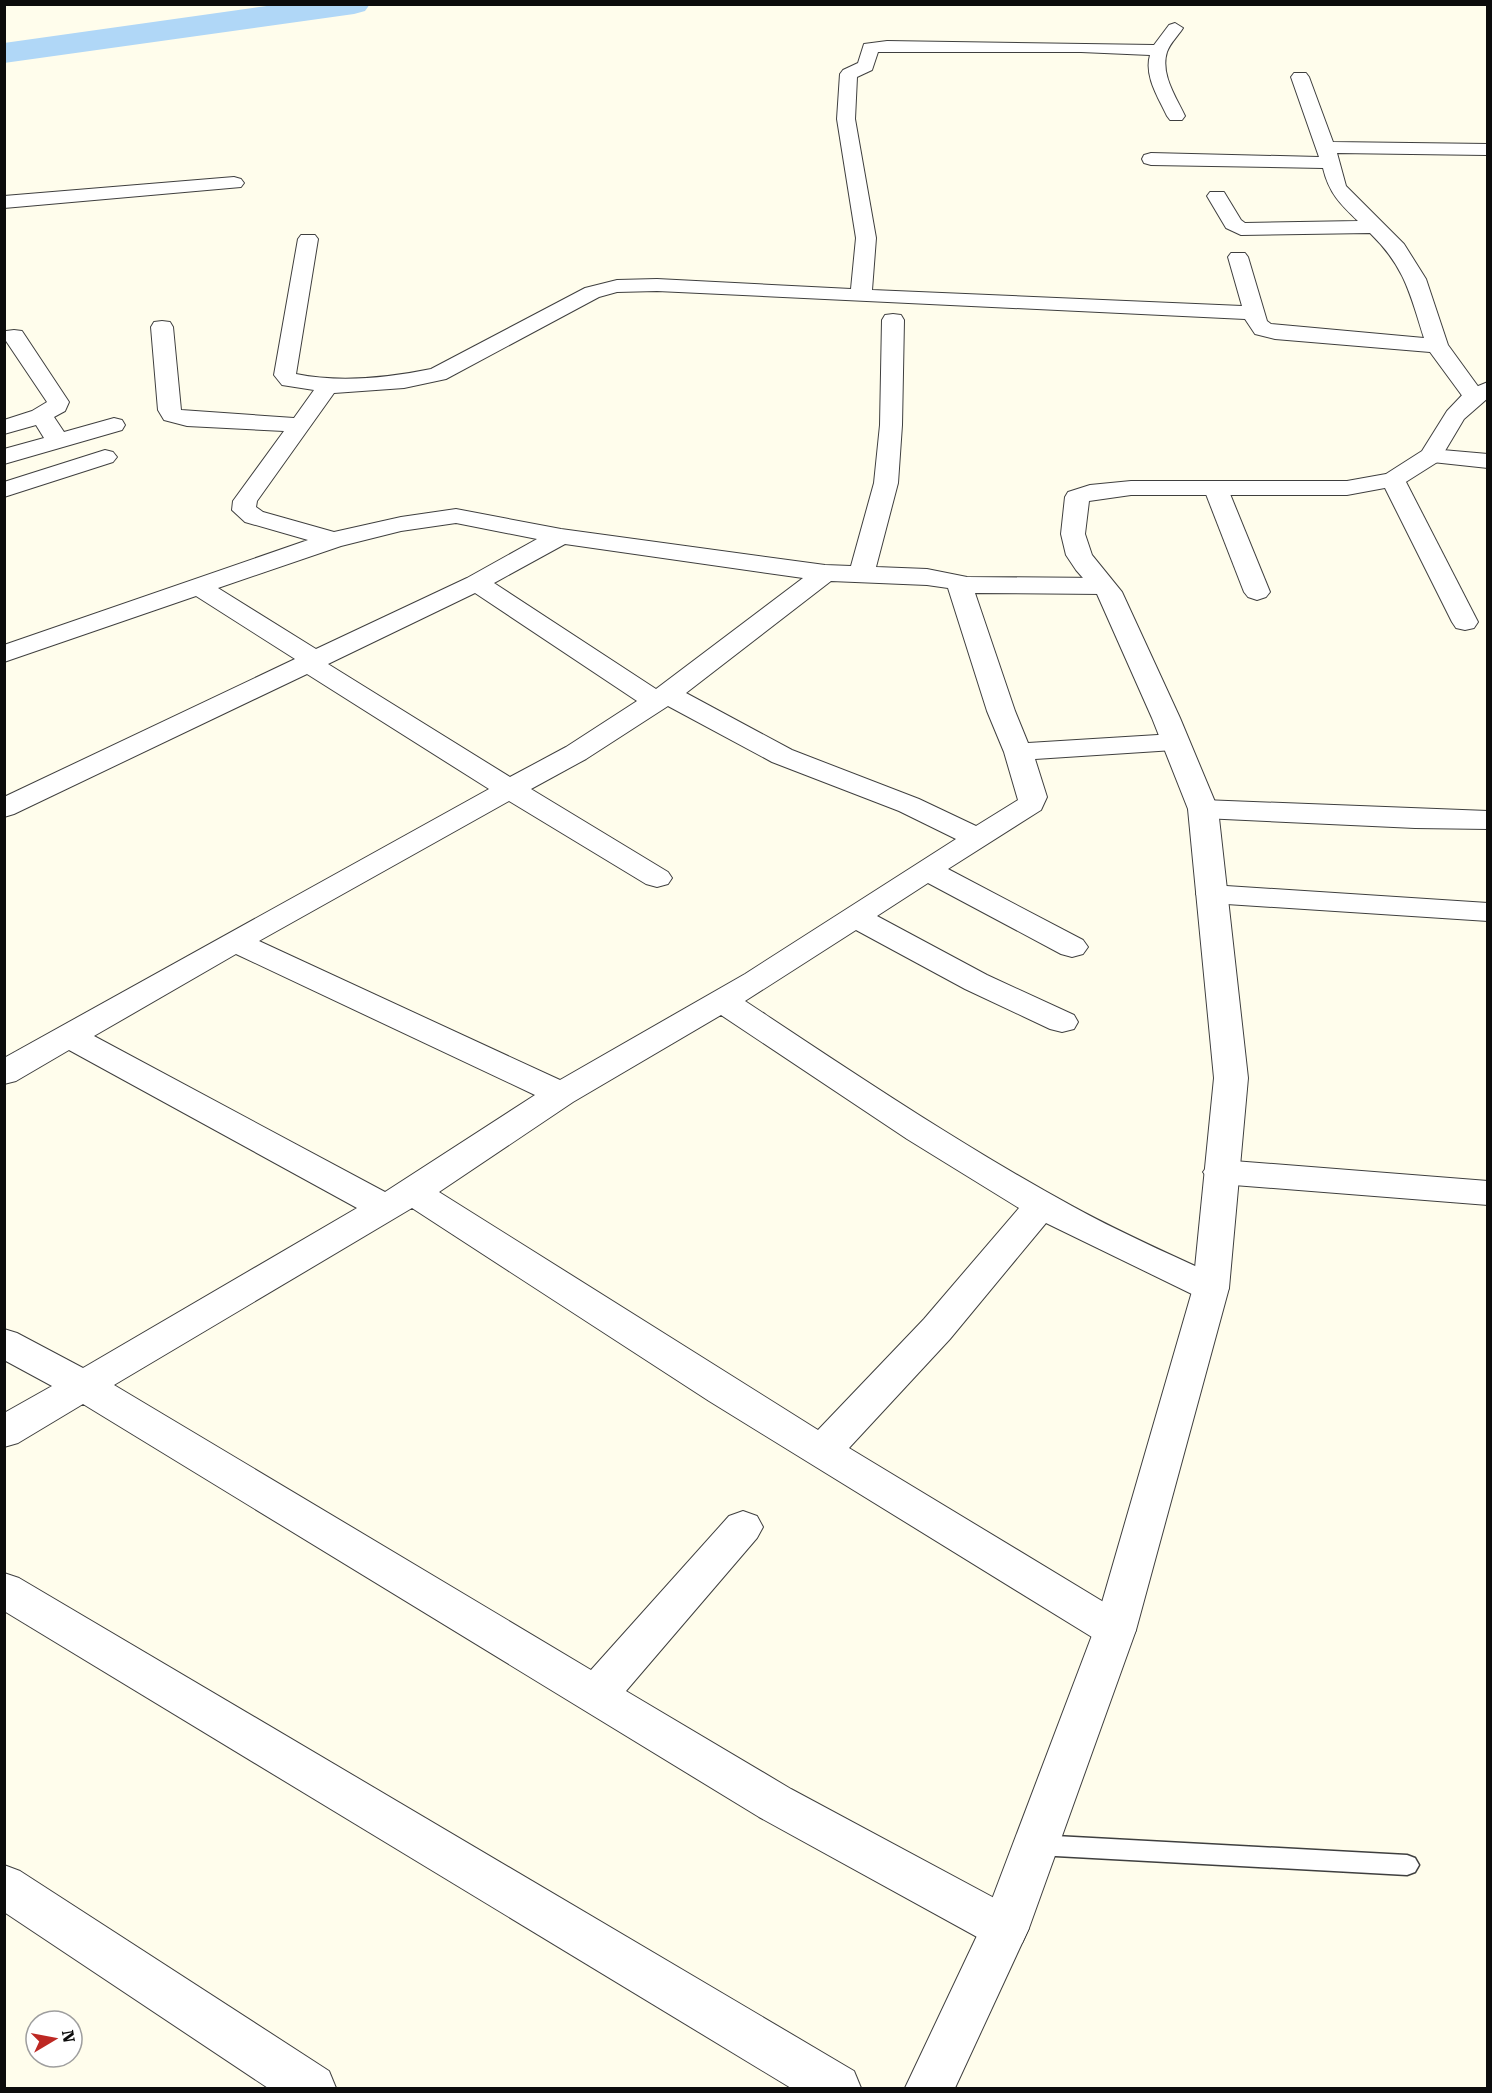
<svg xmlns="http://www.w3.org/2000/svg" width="1492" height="2093" viewBox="0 0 1492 2093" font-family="'Roboto Serif',serif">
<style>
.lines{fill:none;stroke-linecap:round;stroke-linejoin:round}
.river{fill:#b0d7f7;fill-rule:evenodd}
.service-casing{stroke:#3f3f3f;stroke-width:3}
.minor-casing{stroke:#3f3f3f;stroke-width:2}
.tertiary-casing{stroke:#3f3f3f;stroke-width:2}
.service{fill:#fff;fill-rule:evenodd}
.minor{fill:#fff;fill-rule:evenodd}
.tertiary{fill:#fff;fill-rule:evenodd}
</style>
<rect width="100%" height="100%" fill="#fffdec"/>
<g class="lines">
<polygon class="river" points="281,4 370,4 365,11 354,14 4,63 4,43"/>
<defs>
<polygon id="service" points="1037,1835 1407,1855 1415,1858 1419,1865 1415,1872 1407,1875 1037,1855 1029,1852 1026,1845 1029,1838"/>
<g id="minor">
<path d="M 1175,23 L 1183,28 C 1178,36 1170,43 1167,52 C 1160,74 1176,97 1185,116 L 1182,120 L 1170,120 L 1167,116 C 1158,97 1144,76 1150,55 L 1081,52 L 878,52 L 872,70 L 857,77 L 855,119 L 876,238 L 872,290 L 1242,306 L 1228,257 L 1231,253 L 1245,253 L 1248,257 L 1267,321 L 1271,324 L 1424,338 C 1410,294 1405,267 1370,233 L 1241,235 L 1226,228 L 1207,196 L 1210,192 L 1224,192 L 1241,220 L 1245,223 L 1358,221 C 1340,204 1329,193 1323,168 L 1151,165 L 1144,163 L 1142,159 L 1144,155 L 1151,153 L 1319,157 L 1291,77 L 1294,73 L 1306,73 L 1309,77 L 1333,142 L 1488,144 L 1486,155 L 1337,153 L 1346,186 L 1404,244 L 1426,279 L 1448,345 L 1485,396 L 1482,401 L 1474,403 L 1466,401 L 1430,352 L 1275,339 L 1255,334 L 1245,319 L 657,291 L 617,292 L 599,297 L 446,379 L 404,388 L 334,393 L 257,501 L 256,507 L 263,512 L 334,532 L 401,517 L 456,509 L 561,529 L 825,565 L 851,566 L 874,483 L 880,425 L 882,320 L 885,315 L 893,314 L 901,315 L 904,320 L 902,425 L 898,483 L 876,567 L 927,569 L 967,577 L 1103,578 L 1112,581 L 1116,586 L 1112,591 L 1103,594 L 975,593 L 1015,711 L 1028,743 L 1174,734 L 1184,736 L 1188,742 L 1184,748 L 1174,750 L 1035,759 L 1047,797 L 1041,810 L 948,869 L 1083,940 L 1088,947 L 1083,954 L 1072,957 L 1061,954 L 928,883 L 877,916 L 987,975 L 1074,1015 L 1078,1022 L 1074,1029 L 1062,1032 L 1050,1029 L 965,989 L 856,930 L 745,1001 C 852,1072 959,1144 1072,1206 C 1121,1233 1173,1256 1224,1279 L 1229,1288 L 1224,1297 L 1211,1301 L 1198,1297 L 1046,1223 L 950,1339 L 849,1448 L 1130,1618 L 1136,1630 L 1130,1642 L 1115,1648 L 1100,1642 L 709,1401 L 412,1208 L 114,1385 L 591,1670 L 729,1516 L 743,1511 L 757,1516 L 763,1527 L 757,1538 L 626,1691 L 791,1789 L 1022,1913 L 1029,1928 L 1022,1943 L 1005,1950 L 988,1943 L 759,1817 L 83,1404 L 18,1443 L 4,1447 L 4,1413 L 52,1386 L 4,1360 L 4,1329 L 17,1333 L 83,1368 L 357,1208 L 69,1050 L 16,1081 L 4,1084 L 4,1058 L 489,789 L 307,674 L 14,814 L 4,817 L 4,797 L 295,659 L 196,596 L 4,662 L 4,645 L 308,540 L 245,522 L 232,510 L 233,501 L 284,431 L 187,426 L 164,420 L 158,410 L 151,327 L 154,322 L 162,321 L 170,322 L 173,327 L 181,410 L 294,418 L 314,390 L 282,385 L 274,375 L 298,239 L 301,235 L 315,235 L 318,239 L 296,374 C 340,383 387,378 431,369 L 585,288 L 617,280 L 657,279 L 851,289 L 856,238 L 837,119 L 840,74 L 843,70 L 858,63 L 864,44 L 887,41 L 1154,45 L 1169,25 ZM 456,523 L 537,539 L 467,578 L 316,649 L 218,588 L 341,546 L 401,531 ZM 565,544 L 803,578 L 656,689 L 494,583 ZM 831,581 L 927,585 L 948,588 L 987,711 L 1004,752 L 1018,800 L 976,826 L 919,799 L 792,750 L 686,693 ZM 475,593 L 637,701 L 566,747 L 510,777 L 328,664 ZM 668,706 L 772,762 L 899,811 L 956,839 L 745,974 L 560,1080 L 259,941 L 509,801 L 646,884 L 657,887 L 668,884 L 672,878 L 668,872 L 531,789 L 586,759 ZM 236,954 L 535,1095 L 385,1192 L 94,1036 ZM 721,1015 L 907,1139 L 1019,1208 L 924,1319 L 818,1430 L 439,1192 L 573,1102 Z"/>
<polygon points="234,177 241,179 244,183 241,187 4,208 4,196"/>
<polygon points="14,330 22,331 69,402 65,411 54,417 64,432 114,418 122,420 125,425 122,430 4,464 4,449 44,438 36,425 4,434 4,420 32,411 47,402 4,338 6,331"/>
<polygon points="1431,449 1488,454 1488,468 1423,461 1419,456 1423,451"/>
<polygon points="105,450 113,452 117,457 113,462 4,497 4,482"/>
<polygon points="1393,473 1401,475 1405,480 1478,622 1474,628 1465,630 1456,628 1452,622 1381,480 1385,475"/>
<polygon points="1216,482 1224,484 1228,489 1270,592 1266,597 1257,600 1248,597 1244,592 1204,489 1208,484"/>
<polygon points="1203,800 1488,811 1488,829 1415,828 1203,818 1193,815 1188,809 1193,803"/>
<polygon points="1211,885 1488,903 1488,921 1211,903 1200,900 1196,894 1200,888"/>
<polygon points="1221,1160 1488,1181 1488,1205 1221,1184 1209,1180 1203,1172 1209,1164"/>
<polygon points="4,1573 19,1578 854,2071 861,2088 791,2088 4,1611"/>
<polygon points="4,1865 20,1871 329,2071 336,2088 268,2088 4,1912"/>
</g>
<polygon id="tertiary" points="1488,382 1488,398 1464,419 1439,461 1401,485 1347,495 1131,495 1089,501 1085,534 1092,555 1122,592 1180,718 1218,809 1248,1078 1229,1288 1136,1630 1029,1928 955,2088 905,2088 983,1923 1094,1630 1193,1288 1214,1078 1188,809 1152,718 1097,594 1076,570 1066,555 1061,534 1065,497 1068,492 1090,485 1131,481 1347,481 1386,474 1422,451 1447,411 1466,391"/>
</defs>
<use href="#service" class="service-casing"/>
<use href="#minor" class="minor-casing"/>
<use href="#tertiary" class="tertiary-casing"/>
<use href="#service" class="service"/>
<use href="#minor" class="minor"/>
<use href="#tertiary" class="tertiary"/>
</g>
<rect width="1492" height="2093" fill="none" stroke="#0c0c0c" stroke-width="12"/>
<g transform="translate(54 2039) rotate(80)"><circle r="28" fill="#ffffff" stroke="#9e9e9e" stroke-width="1.5"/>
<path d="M0-4.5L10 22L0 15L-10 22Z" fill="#bd2823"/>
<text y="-9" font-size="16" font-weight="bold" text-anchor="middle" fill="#0c0c0c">N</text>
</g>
</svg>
